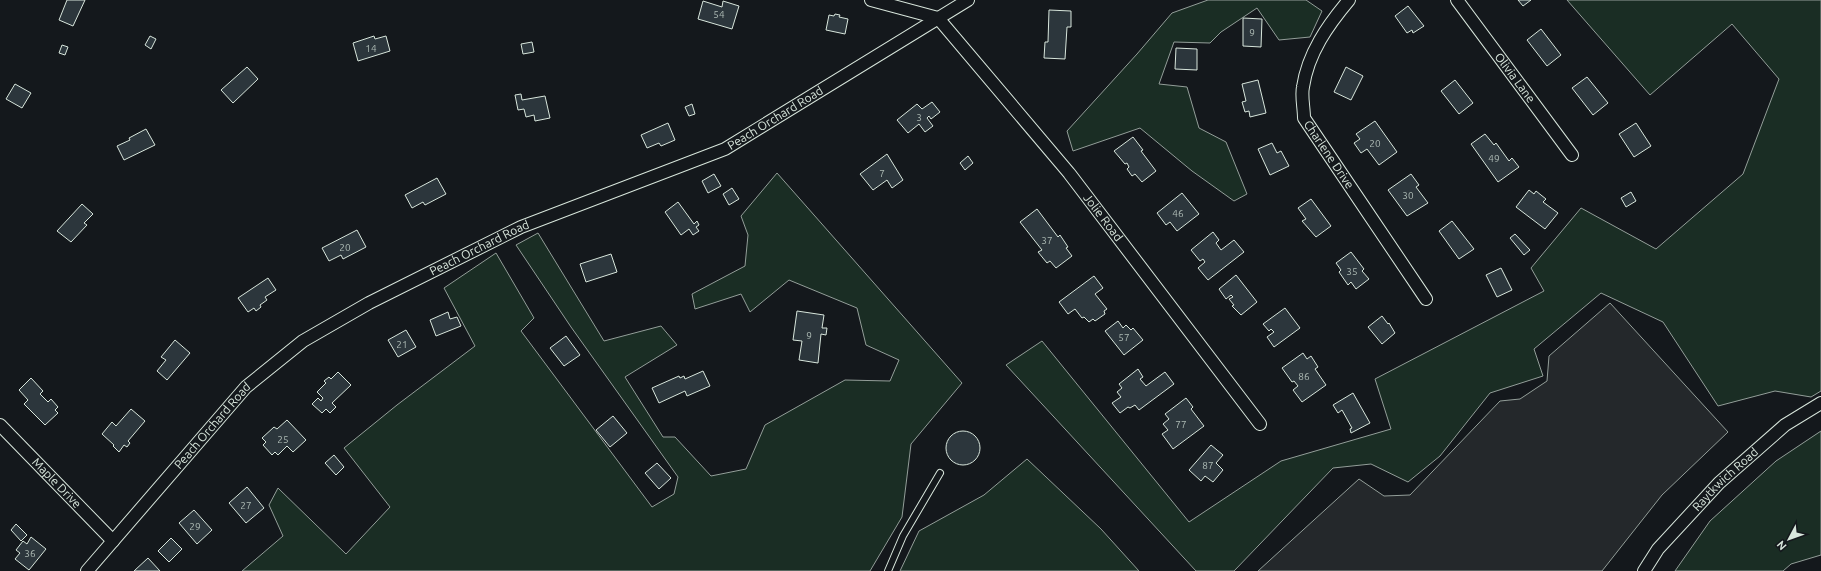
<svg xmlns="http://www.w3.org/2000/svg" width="1821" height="571" viewBox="0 0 1821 571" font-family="Ubuntu,sans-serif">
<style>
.green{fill:#1a2d24;stroke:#939e99}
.parking{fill:#24282b;stroke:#939e99}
.building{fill:#2c363c;stroke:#d8e6dc}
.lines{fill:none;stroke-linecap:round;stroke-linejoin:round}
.lane-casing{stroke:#d8e6dc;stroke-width:8}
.street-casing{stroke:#d8e6dc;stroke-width:14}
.lane{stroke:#14181c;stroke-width:6}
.street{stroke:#14181c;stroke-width:12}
.labels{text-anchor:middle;stroke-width:3;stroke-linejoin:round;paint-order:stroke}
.number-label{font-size:10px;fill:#adbab4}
.street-label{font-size:12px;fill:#d8e6dc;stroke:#14181c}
</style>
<rect width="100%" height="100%" fill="#14181c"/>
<g class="green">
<polygon points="1208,0 1306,0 1322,11 1310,37 1279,40 1257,8 1221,32 1210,43 1174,42 1159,84 1187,87 1199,128 1226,142 1247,194 1234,201 1192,171 1140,128 1073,151 1067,131 1137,54 1172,13"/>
<polygon points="1567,0 1821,0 1821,391 1811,397 1775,391 1718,406 1663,322 1601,293 1534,349 1543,376 1490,393 1440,456 1408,482 1371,464 1333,468 1234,571 1196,571 1006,365 1042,341 1189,522 1281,461 1391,429 1375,379 1544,291 1531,268 1581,208 1656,249 1743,174 1779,79 1732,24 1650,95"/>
<polygon points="777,173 962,383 911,444 902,517 870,571 242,571 283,536 269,505 278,488 346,554 390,507 344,448 397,405 475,346 444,288 496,253 534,318 521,331 652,507 674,494 678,477 571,327 516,245 538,233 604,341 661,326 677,345 625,377 663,437 675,437 711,476 746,469 765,425 845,380 890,381 899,360 866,345 857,308 789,280 750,312 741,294 695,309 692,294 745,266 748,235 741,216"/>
<polygon points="1821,431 1821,555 1791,564 1783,571 1675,571 1710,521 1776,461"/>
<polygon points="1027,459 1101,529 1139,571 900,571 919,531 984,495"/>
</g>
<polygon class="parking" points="1610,303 1728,432 1662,495 1602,571 1258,571 1359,479 1384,496 1410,495 1500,401 1520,399 1547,381 1549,356"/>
<g class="building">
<polygon points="67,0 85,0 73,26 59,20"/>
<polygon points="1518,0 1531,0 1523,6"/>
<polygon points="703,1 722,7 723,1 739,6 732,29 698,19"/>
<polygon points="1408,6 1424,26 1413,33 1412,30 1407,33 1395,16"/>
<polygon points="1049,10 1071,11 1071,27 1067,27 1065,59 1044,58 1045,42 1048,42"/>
<polygon points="835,14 840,15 839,17 848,19 845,34 826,30 829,15 834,16"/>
<polygon points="1243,18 1262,19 1261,47 1243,46"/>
<polygon points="1541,29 1561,55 1547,66 1527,40"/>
<polygon points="150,36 156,39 151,49 145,45"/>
<polygon points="374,36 375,39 386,36 390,51 358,61 353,43"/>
<polygon points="532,42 534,52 523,54 521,44"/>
<polygon points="62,45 68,47 65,55 59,53"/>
<polygon points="1176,48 1197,49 1197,70 1175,69"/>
<polygon points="247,67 258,79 233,103 221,90"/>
<polygon points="1346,67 1363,76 1351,100 1334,92"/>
<polygon points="1587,77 1608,103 1593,115 1572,88"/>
<polygon points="1258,80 1266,113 1250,117 1249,111 1245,112 1242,102 1246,101 1242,84"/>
<polygon points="1455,80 1473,103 1459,114 1441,91"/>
<polygon points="15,84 31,93 22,108 6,99"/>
<polygon points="521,94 522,100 545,96 550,118 535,121 534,115 526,117 524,109 518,110 515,95"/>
<polygon points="932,102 940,112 931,119 929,116 927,118 933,126 925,132 919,124 908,133 897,120 917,104 922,109"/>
<polygon points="692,104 695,114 689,116 685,107"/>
<polygon points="1375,121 1397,152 1379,165 1367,149 1361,153 1354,143 1360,139 1356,134"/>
<polygon points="668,123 675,140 661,146 659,143 647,148 641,135"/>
<polygon points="1636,123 1651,146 1634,157 1619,134"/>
<polygon points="146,129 155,145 124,160 117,146 130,140 129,138"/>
<polygon points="1485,134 1494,145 1496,143 1509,161 1512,158 1519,167 1498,182 1471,144"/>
<polygon points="1133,137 1143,150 1141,151 1156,171 1142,182 1135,174 1132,176 1127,169 1129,167 1127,163 1125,164 1114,151"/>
<polygon points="1272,143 1277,153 1281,151 1289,166 1270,175 1258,149"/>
<polygon points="887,154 903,180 892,188 887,180 873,190 860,174"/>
<polygon points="968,156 973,163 965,170 960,163"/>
<polygon points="714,174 721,186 708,193 702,181"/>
<polygon points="1411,174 1419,185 1416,187 1428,203 1407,216 1388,190"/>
<polygon points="437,178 446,194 425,205 423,202 412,208 405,195"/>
<polygon points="732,188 739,199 729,205 723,194"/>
<polygon points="1529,190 1534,194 1536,191 1546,199 1543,202 1558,213 1545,229 1516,207"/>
<polygon points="1631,192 1636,201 1626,207 1621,198"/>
<polygon points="1182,193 1199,214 1177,231 1170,222 1166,225 1157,213"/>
<polygon points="1311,199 1331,226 1316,237 1302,221 1306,219 1298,208"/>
<polygon points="678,202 694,224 697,221 699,225 696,227 699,231 693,235 689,229 681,235 665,212"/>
<polygon points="82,204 93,214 84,223 87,225 71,242 57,231"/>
<polygon points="1037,209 1058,237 1060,235 1068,247 1066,248 1072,256 1056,268 1050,261 1047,263 1038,252 1042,250 1020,222"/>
<polygon points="1452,221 1474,249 1459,259 1439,231"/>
<polygon points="357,230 366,247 343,259 341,255 329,261 322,248"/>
<polygon points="1213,232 1219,240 1216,243 1221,250 1234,240 1244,252 1208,280 1198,268 1205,262 1203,259 1200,261 1191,250"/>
<polygon points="1515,234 1530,250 1524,255 1510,238"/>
<polygon points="1351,252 1364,269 1362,271 1369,279 1356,289 1351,282 1348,285 1339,272 1341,270 1336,263"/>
<polygon points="611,254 617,272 586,282 580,264"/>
<polygon points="1501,268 1512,290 1497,297 1486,275"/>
<polygon points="1236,275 1257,302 1241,315 1232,306 1234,305 1229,299 1233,297 1231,295 1226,299 1219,289"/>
<polygon points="1094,276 1103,288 1095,294 1107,309 1104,311 1105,314 1095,321 1093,319 1089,322 1084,317 1082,318 1075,309 1068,314 1059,302"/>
<polygon points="268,278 276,290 265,297 267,300 260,305 261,307 256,311 254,308 248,312 238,298"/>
<polygon points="1285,308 1300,328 1274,347 1267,337 1274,332 1271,329 1269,331 1263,324"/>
<polygon points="797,311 824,315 822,328 827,328 826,335 821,334 818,363 799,360 802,341 793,340"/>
<polygon points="448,312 450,319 457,317 461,326 436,336 430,320"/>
<polygon points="1382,316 1388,324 1389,323 1395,333 1382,344 1368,327"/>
<polygon points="1118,321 1123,328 1126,325 1131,330 1133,328 1143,340 1124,355 1105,331"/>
<polygon points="406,330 416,347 398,357 388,340"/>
<polygon points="566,336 580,355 564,366 550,348"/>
<polygon points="175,340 190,353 167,380 157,371 166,360 161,357"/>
<polygon points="1303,353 1307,359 1311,356 1318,367 1315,369 1326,385 1302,402 1293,390 1298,386 1294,381 1292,382 1282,368"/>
<polygon points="1138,369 1143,377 1140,379 1146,386 1165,372 1174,384 1139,410 1135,405 1130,408 1128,407 1120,413 1112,403 1121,397 1117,392 1122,388 1119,384"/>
<polygon points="703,371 710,386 687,396 685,391 659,403 652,388 679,376 680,378 684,376 685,379"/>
<polygon points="338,372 351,385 332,403 336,407 330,413 326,409 322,413 312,404 318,398 321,401 323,398 317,392 326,383 324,381 329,377 331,379"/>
<polygon points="31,378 43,391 40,394 48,402 51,399 58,407 55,410 58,413 45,425 24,404 28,400 19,390"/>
<polygon points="1353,393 1370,423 1351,433 1350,429 1352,428 1342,410 1338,413 1333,405"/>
<polygon points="1186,398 1193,407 1191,409 1204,426 1173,449 1162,434 1168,430 1163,424 1169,419 1165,414"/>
<polygon points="131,409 145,421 128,441 130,443 127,447 124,445 119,452 113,446 114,445 102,434 112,422 116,426"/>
<polygon points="613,416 627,433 610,447 596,430"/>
<polygon points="287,420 306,440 293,452 287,446 278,455 275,452 272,455 263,445 266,442 262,438 274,427 277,429"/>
<circle cx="963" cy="448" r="17"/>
<polygon points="1211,445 1223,455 1216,463 1223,470 1213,482 1205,476 1201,481 1189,470"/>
<polygon points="334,455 344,467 336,475 325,463"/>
<polygon points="657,463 671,478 659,489 645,473"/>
<polygon points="247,487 264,508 246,523 229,503"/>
<polygon points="194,510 212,530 197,544 179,523"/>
<polygon points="16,524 27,535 21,541 11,530"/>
<polygon points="31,537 46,549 29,570 15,559 20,553 16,550 23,541 27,544"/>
<polygon points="171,538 182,549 169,562 158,551"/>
<polygon points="148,558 160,571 134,571"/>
</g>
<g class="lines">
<defs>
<polyline id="lane" points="888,571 903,536 940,473"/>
<g id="street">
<polyline points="871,0 938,18"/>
<path id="s1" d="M 1349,0 C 1328,25 1308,53 1303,87 C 1301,96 1304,108 1304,118 L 1426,299"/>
<path id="s2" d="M 1457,0 L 1572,155"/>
<path id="s3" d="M 938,18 L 1069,173 L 1260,424"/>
<path id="s4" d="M 0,425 L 113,541"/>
<path id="s5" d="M 87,571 L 246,387 L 303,341 L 369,303 L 521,227 L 725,149 L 968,0"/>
<path id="s6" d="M 1644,571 L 1658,549 L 1719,483 L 1785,425 L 1821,403"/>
</g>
</defs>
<use href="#lane" class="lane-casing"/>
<use href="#street" class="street-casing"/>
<use href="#lane" class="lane"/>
<use href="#street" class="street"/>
</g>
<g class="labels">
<g class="number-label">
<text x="719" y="18">54</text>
<text x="1252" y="36">9</text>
<text x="371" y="52">14</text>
<text x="919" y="121">3</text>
<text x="1375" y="147">20</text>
<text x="1494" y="162">49</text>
<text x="882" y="177">7</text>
<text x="1408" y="199">30</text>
<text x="1178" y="217">46</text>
<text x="1047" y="244">37</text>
<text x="345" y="251">20</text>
<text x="1352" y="275">35</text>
<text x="809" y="339">9</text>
<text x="1124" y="341">57</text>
<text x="402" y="348">21</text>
<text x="1304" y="380">86</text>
<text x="1181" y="428">77</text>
<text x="283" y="443">25</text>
<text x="1208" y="469">87</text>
<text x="246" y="509">27</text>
<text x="195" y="530">29</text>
<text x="30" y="557">36</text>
</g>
<g class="street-label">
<text dy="4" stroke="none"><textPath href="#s2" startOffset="97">Olivia Lane</textPath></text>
<text dy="4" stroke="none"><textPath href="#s5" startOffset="840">Peach Orchard Road</textPath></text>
<text dy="4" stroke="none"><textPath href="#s1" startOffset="175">Charlene Drive</textPath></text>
<text dy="4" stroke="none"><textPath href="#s3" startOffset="259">Jolie Road</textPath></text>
<text dy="4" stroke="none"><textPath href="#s5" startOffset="516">Peach Orchard Road</textPath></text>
<text dy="4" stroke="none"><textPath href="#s5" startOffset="192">Peach Orchard Road</textPath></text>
<text dy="4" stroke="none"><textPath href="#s6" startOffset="123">Raytkwich Road</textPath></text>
<text dy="4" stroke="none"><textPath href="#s4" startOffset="81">Maple Drive</textPath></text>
</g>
</g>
<g transform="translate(1789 539) rotate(229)" stroke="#14181c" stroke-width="3" paint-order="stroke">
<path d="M0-3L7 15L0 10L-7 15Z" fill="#d8e6dc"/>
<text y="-6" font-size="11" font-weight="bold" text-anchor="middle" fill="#d8e6dc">N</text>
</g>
</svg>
